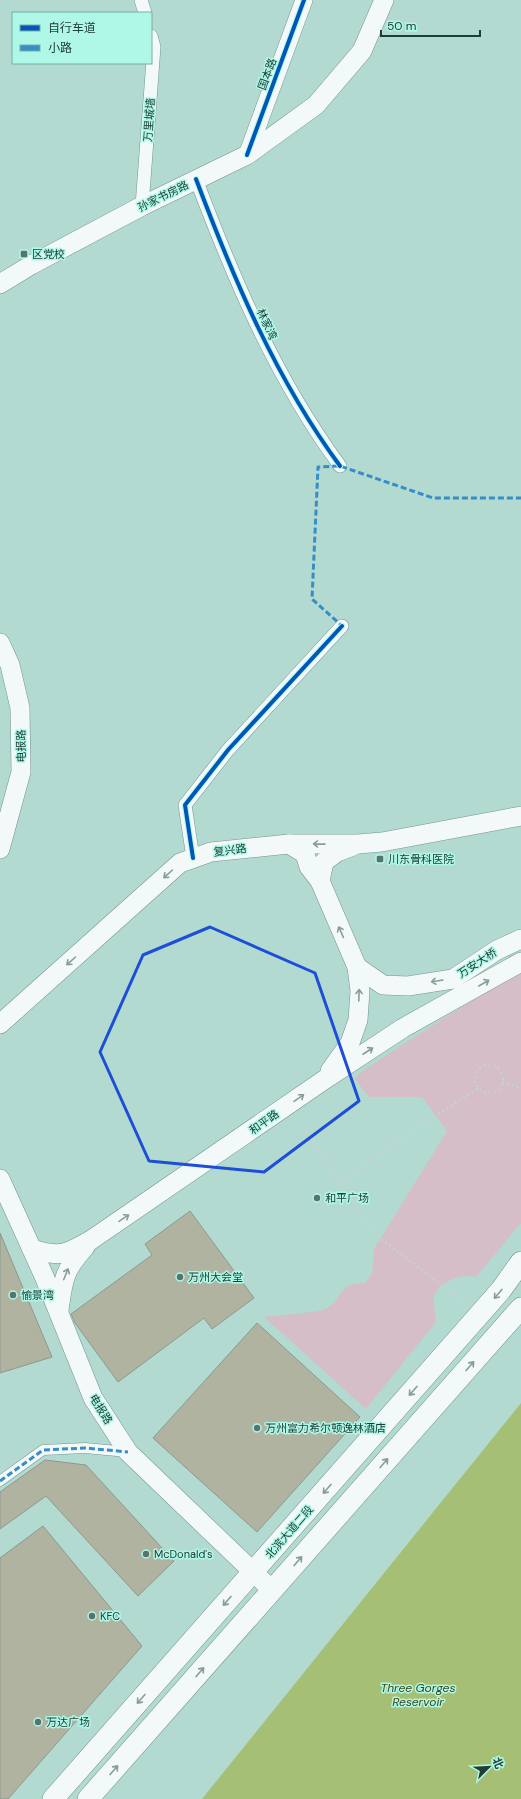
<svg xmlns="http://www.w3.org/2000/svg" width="521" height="1799" viewBox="0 0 521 1799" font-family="'DM Sans','Noto Sans SC',sans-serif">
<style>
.green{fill:#d5bec7}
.water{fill:#a5c074}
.building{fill:#b1b3a1;stroke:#8e988d}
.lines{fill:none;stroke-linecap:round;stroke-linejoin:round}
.pedestrian-casing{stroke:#74948e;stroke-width:11}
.minor-casing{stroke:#74948e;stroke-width:14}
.tertiary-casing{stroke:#74948e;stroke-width:18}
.secondary-casing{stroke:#74948e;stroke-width:20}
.primary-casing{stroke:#74948e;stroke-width:22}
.path{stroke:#c6d2cf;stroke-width:2.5;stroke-dasharray:2 3;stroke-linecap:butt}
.pedestrian{stroke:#f3f9f8;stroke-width:10}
.minor{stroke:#f3f9f8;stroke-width:13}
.tertiary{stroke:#f3f9f8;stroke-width:17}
.secondary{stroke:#f3f9f8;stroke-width:19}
.primary{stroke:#f3f9f8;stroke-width:21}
.quiet{stroke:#378ec6;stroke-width:3;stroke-dasharray:6 3;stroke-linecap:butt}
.cycleway-casing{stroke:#aff8e8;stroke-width:6}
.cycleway{stroke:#0057b8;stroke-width:4}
.oneway{stroke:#8a9c98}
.marked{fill:none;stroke:#1d4ed8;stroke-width:3;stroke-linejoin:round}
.poi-dot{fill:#53756e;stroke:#aff8e8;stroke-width:1.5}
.labels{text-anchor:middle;stroke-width:3;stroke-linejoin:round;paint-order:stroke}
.street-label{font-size:11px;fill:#203e38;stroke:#aff8e8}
.poi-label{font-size:11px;fill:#203e38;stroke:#aff8e8;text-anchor:start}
.water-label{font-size:12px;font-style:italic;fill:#3c451a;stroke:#aff8e8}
</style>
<rect width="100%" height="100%" fill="#b2dad1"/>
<path class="green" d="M 521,973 L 521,1223 L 476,1277 C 463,1272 438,1282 434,1297 C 433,1304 436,1315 436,1322 L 366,1409 L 264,1317 C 274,1316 320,1312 326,1309 C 343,1298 338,1283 365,1283 L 372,1274 L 374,1249 L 447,1131 L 422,1097 L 369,1097 L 354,1078 C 373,1063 393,1051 413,1038 C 448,1015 484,993 521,973 Z"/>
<polygon class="water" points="521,1403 521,1799 202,1799"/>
<g class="building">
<polygon points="190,1211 254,1298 212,1329 204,1318 118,1382 75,1323 71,1314 152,1255 145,1244"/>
<polygon points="0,1233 52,1357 0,1373"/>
<polygon points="257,1323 360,1417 257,1532 153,1438"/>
<polygon points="45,1460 86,1465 174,1561 138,1596 46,1496 0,1529 0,1492"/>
<polygon points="43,1526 142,1646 8,1799 0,1799 0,1558"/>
</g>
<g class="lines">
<defs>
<polyline id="pedestrian" points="0,1481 43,1450 85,1448 128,1452"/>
<g id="minor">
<polyline points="141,0 145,13"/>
<path d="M 196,179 C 234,280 276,379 340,466"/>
<polyline points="142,206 154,47 151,36"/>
<polyline points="193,858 185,805 228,750 342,626"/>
</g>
<polyline id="tertiary" points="247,155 304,0"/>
<g id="secondary">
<polyline points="0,284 31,265 142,206 247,155 316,105 362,51 384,0"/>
<polyline points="0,643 10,665 20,708 21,772 0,849"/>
<polyline points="289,844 305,854 309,867 320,881 357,967 360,991 358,1020 350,1043 330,1071"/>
<polyline points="320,881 324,862 337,852 353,846"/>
<polyline points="357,967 383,985 408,986 453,979 497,950 521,939"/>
<polyline points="0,1024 180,863 211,852 289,844 358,844 382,842 521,816"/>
<polyline points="0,1179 44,1276 93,1398 128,1452 272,1590"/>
<path d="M 32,1249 C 60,1258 67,1254 91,1240 L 324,1080 L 403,1028 L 521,962"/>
<path d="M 59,1310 C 63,1280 64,1270 85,1247"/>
</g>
<g id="primary">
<polyline points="53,1799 501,1290 521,1262"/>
<polyline points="88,1799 521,1308"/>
</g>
</defs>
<use href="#pedestrian" class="pedestrian-casing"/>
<use href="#minor" class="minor-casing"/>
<use href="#tertiary" class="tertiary-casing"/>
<use href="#secondary" class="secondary-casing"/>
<use href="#primary" class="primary-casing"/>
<g class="path">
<circle cx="489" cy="1079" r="14"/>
<polyline points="502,1083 521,1088"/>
<polyline points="304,1129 374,1234 464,1302"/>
<polyline points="339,1182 426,1122 479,1088"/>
</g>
<use href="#pedestrian" class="pedestrian"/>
<use href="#minor" class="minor"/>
<use href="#tertiary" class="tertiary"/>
<use href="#secondary" class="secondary"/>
<use href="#primary" class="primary"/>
<g class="quiet">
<polyline points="341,628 342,626 312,599 318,467 340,466 433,498 521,498"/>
<polyline points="0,1481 43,1450 85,1448 128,1452"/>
</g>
<defs>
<g id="cycleway">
<polyline points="247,155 304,0"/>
<path d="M 196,179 C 234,280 276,379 340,466"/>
<polyline points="193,858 185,805 228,750 342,626"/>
</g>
</defs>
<use href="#cycleway" class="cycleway-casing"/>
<use href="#cycleway" class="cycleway"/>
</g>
<defs><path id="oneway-shaft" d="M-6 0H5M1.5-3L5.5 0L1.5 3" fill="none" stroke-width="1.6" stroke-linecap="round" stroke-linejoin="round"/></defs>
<g class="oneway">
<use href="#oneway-shaft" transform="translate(319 844) rotate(-179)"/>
<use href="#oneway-shaft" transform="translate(168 874) rotate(138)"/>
<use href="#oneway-shaft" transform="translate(341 932) rotate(-114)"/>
<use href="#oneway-shaft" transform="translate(71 961) rotate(138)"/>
<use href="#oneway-shaft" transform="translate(437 981) rotate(171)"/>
<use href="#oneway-shaft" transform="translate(484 983) rotate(-30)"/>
<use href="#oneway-shaft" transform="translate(359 995) rotate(-88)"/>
<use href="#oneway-shaft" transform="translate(368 1051) rotate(-33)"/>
<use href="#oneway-shaft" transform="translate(299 1098) rotate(-35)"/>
<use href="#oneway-shaft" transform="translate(124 1218) rotate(-34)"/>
<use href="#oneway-shaft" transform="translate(66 1274) rotate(-68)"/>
<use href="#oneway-shaft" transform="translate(498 1294) rotate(130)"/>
<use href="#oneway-shaft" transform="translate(470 1366) rotate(-49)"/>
<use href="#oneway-shaft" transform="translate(413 1391) rotate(131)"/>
<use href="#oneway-shaft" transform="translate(384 1463) rotate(-49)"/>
<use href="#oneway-shaft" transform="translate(327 1489) rotate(131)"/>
<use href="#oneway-shaft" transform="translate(298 1561) rotate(-49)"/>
<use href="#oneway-shaft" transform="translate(227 1601) rotate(131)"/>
<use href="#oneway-shaft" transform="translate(200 1672) rotate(-49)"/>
<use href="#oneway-shaft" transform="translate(141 1699) rotate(131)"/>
<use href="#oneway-shaft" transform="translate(114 1770) rotate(-49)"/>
</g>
<path class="marked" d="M 210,927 L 315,973 L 359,1101 L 264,1172 L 149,1161 L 100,1052 L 143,955 Z"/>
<g class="poi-dot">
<rect x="20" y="250" width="8" height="8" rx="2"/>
<rect x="376" y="855" width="8" height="8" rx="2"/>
<circle cx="317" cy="1198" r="4"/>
<circle cx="180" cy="1277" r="4"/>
<circle cx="13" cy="1295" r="4"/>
<circle cx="257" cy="1428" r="4"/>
<circle cx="146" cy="1554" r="4"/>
<circle cx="92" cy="1616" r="4"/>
<circle cx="38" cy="1722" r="4"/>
</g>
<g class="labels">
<g class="street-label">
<text transform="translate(267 74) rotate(-70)" y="4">国本路</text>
<text transform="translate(149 120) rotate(-86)" y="4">万里城墙</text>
<text transform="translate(163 196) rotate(-26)" y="4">孙家书房路</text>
<text transform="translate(267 324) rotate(65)" y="4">林家湾</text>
<text transform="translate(21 746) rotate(-91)" y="4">电报路</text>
<text transform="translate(230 850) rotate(-7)" y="4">复兴路</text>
<text transform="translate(477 963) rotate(-33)" y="4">万安大桥</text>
<text transform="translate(264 1122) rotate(-35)" y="4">和平路</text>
<text transform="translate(101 1409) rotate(59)" y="4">电报路</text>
<text transform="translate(289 1532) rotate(-49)" y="4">北滨大道二段</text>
</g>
<g class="poi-label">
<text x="32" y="258">区党校</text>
<text x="388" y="863">川东骨科医院</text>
<text x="325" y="1202">和平广场</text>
<text x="188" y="1281">万州大会堂</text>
<text x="21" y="1299">愉景湾</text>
<text x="265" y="1432">万州富力希尔顿逸林酒店</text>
<text x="154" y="1558">McDonald's</text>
<text x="100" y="1620">KFC</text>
<text x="46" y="1726">万达广场</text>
</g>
<g class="water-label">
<text x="418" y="1692">Three Gorges<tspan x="418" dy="14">Reservoir</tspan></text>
</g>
</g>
<rect x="12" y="12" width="140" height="52" fill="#aff8e8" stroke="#76aea2"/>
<rect x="20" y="25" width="20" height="6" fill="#0057b8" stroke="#76aea2"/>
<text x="48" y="32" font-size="12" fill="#203e38">自行车道</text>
<rect x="20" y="45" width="20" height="6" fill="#378ec6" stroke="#76aea2"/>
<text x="48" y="52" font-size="12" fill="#203e38">小路</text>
<g transform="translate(489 1767) rotate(66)" stroke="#aff8e8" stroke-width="3" paint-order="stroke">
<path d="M0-3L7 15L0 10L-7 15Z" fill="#203e38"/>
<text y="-6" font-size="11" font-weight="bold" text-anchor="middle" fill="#203e38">北</text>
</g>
<path d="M381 30v6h99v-6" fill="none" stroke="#203e38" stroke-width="2"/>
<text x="387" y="30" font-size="12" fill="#203e38" stroke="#aff8e8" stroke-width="3" paint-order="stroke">50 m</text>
</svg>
